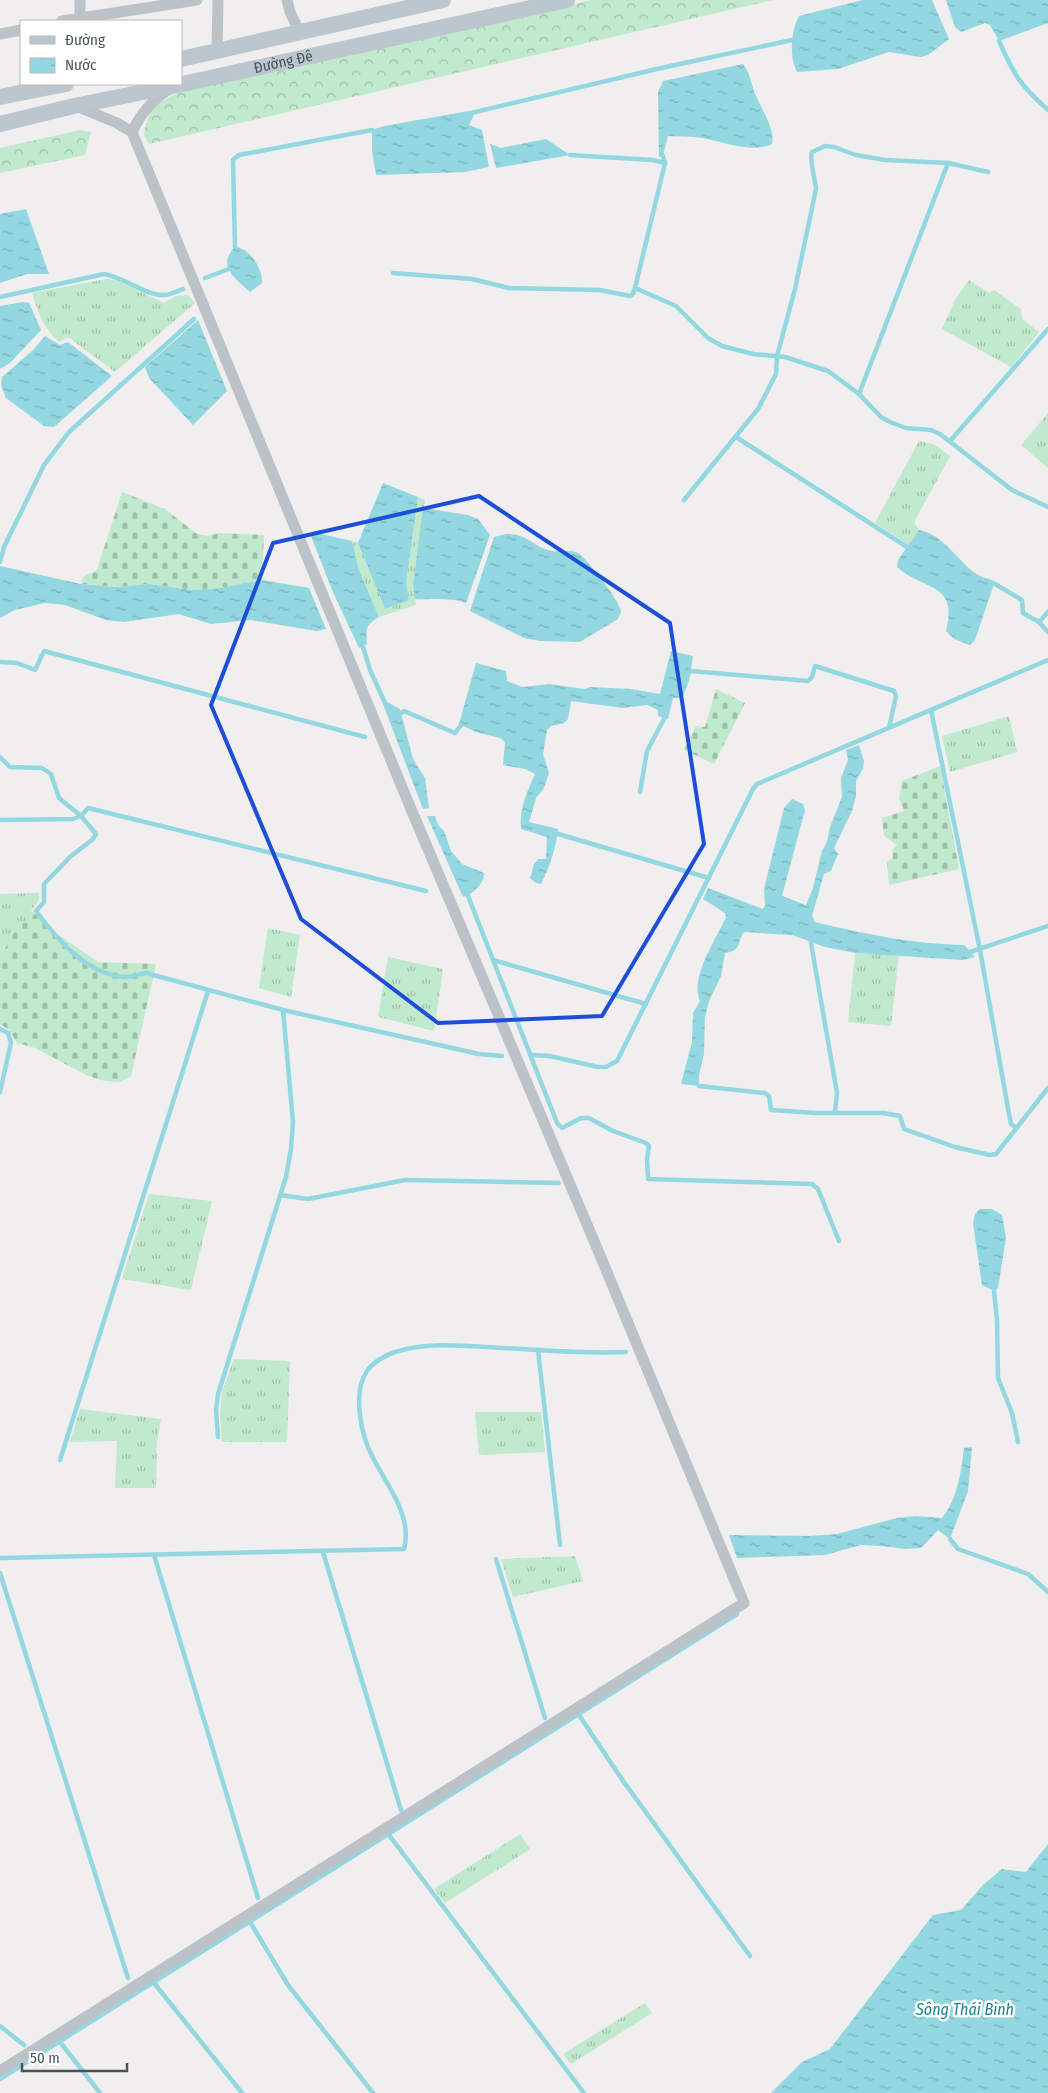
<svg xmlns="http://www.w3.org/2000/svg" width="1048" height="2093" viewBox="0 0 1048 2093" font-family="'Fira Sans Condensed',sans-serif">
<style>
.grass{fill:url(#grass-tufts)}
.forest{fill:url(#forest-crowns)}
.cemetery{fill:url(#cemetery-stones)}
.water{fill:url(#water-ripples)}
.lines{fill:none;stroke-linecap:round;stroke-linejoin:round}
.stream{stroke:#93d7e1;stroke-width:4.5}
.street{stroke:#bbc3c9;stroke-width:11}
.secondary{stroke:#bcc6ce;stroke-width:16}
.marked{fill:none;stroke:#1d4ed8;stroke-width:4;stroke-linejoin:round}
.labels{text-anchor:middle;stroke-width:5;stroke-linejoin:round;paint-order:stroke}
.street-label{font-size:15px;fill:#485259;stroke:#fff}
.water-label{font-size:16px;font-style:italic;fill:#1c8290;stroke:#fff}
</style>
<defs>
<pattern id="grass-tufts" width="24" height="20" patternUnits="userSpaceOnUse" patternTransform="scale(1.25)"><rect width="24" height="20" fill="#c1e9cd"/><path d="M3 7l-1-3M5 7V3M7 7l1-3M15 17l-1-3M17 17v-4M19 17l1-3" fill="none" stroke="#9fbfa9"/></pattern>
<pattern id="forest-crowns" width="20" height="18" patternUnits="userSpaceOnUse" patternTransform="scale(1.25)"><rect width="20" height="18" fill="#c1e9cd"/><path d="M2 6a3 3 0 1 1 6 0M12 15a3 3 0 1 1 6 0" fill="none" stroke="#9fbfa9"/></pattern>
<pattern id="cemetery-stones" width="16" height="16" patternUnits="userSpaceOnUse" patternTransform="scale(1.25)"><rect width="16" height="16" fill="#c1e9cd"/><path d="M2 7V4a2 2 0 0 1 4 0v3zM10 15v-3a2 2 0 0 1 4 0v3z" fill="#9fbfa9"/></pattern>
<pattern id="water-ripples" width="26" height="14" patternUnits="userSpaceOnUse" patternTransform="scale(1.25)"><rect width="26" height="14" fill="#93d7e1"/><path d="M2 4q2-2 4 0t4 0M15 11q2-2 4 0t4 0" fill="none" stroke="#7ab1b9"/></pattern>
</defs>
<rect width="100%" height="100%" fill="#f0eeee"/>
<g class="grass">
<path d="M 107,279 L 116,280 L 164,303 L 176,296 L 188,295 L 195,303 L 115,372 L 68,337 L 59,342 C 42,326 39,314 32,293 Z"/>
<polygon points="969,280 989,293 994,290 1021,309 1022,319 1039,332 1011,367 942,329 956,298"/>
<polygon points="1048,413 1048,468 1021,445"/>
<polygon points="919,441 933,444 950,456 914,522 919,530 909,545 875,523"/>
<polygon points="418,497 425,500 413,585 416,605 379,617 359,570 352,541 358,543 385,609 409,600 406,583"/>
<polygon points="1009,716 1017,752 950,772 942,736"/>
<polygon points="39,893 39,900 31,911 35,914 17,928 0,957 0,894"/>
<polygon points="268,928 300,935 291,997 259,988"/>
<polygon points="855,953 899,955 891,1026 848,1022"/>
<polygon points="388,957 443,969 434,1031 378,1017"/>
<polygon points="149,1194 212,1201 191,1290 122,1279"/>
<polygon points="234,1359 290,1361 287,1442 222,1442 220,1412 222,1391"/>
<polygon points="80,1409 161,1419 157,1442 156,1488 115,1488 117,1441 70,1442"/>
<polygon points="475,1412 541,1412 545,1452 479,1455"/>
<polygon points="575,1556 583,1581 513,1597 501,1559"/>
<polygon points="520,1834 530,1849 445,1903 434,1889"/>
<polygon points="645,2003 652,2013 571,2064 563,2054"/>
</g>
<g class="forest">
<path d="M 591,0 L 773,0 L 149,144 L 144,136 C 146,108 162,100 186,89 Z"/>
<polygon points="80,130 91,132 85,155 0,173 0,148"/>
</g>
<g class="cemetery">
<polygon points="122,492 165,509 197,534 208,536 219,533 264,535 262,580 220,588 192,590 149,584 116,587 81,584 83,577 97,570"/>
<polygon points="716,689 745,703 714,764 684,750 696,726 705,727"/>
<polygon points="940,766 959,869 889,885 887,862 893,858 892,850 897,845 884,836 882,818 904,811 899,799 902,781"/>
<polygon points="35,914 56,933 98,962 156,964 131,1076 120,1082 105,1081 88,1076 35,1048 17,1043 9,1030 0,1024 0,957 17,928"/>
</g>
<g class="water">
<path d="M 863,0 L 932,0 L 949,39 L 928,55 L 921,57 L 889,52 L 838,69 L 797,72 C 789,56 791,31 799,16 Z"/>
<polygon points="946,0 1048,0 1048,23 999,41 990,25 985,23 961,32 955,27"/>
<path d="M 743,64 C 751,74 751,85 756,96 C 762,110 775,128 772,144 C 754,153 726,143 707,139 C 695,136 681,137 668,136 L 663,156 L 659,157 L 658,92 L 663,81 Z"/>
<polygon points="469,111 474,115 469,125 482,130 489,167 464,172 376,175 372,151 372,130 384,126"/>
<polygon points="546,139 570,155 496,168 490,144 501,148"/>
<polygon points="26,209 49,274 27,274 0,283 0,214"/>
<path d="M 235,247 C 250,248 263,269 262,283 L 250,292 C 236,279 216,266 235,247 Z"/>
<polygon points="23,302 29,303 41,330 10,363 0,369 0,306"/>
<polygon points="198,320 227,391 193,425 149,378 145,367"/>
<polygon points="45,336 60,345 68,342 112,376 54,427 44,426 6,398 1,385 2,377 32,351"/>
<polygon points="383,483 418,497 406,583 409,600 385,609 358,543"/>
<path d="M 423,508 L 468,515 L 478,519 L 490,535 L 466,603 C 449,597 433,600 415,599 L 413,585 Z"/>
<path d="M 919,530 C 945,534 958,564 980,576 C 984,578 990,579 995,581 L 975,640 L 970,645 L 954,639 L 946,631 C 959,582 924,591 897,567 L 898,560 Z"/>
<path d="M 312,532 L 352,541 L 359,570 L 379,617 C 365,626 366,628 367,644 L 359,648 L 332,590 L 311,536 Z"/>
<path d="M 506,534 C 528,534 530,544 548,550 C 558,553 570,549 578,553 C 587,559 621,602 621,612 C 621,613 618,618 618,619 L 580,642 L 540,641 L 524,638 L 470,611 L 494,537 Z"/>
<polygon points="0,566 81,584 116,587 149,584 192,590 220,588 262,580 309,588 326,629 317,631 251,620 211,624 178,614 124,622 106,620 65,605 45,603 15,610 0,618"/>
<path d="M 671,651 L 693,656 L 690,677 L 683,697 L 673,698 L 668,719 L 658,716 L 658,710 L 647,705 L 623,708 L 571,701 L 568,719 L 564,723 L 551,726 L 547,730 L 543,754 L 549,773 L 544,788 L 536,798 L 529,822 L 558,829 C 556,848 550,866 541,884 L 536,883 L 530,878 L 534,864 L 538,859 L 546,859 L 547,837 L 521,829 C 519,809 527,792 535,774 L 525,769 L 503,765 L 505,742 L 500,738 L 476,732 L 459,724 L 476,663 L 506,671 L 507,681 L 523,687 L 549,684 L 585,689 L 590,687 L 631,689 L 660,694 Z"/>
<polygon points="387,702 400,709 413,759 425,778 429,808 423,809 383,704"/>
<path d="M 859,745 L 864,761 L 863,769 L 856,781 L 856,796 L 852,811 L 834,848 L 838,854 L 831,871 L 824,874 L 812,916 L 815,922 C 864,934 914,944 964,945 L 975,957 L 963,960 L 855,953 L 825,947 L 792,935 L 744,932 C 736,943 743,950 725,953 L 721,976 L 709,1001 L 705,1017 L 704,1054 L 699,1075 L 699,1086 L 681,1084 L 692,1042 L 693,1013 L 700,1001 C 689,978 717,938 726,917 L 725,913 L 703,899 L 708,888 L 763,909 L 765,905 L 764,889 L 784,808 L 792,799 L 803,804 L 805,810 L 782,896 L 806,905 L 813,888 L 822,851 L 827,842 L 830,827 L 842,797 L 841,778 L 848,760 L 846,750 Z"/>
<path d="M 427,816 L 435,816 L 438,825 L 444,831 L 451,851 L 462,864 L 484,873 C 485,883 472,895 463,897 Z"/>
<polygon points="980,1209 992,1209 1002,1215 1006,1238 998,1288 994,1291 982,1285 973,1223 975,1214"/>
<path d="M 972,1447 L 968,1491 L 950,1539 L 938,1530 L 921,1548 L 906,1549 L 882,1546 L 861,1545 L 825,1555 L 737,1558 L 729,1535 L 810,1536 L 837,1534 L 897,1518 L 915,1516 L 942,1518 C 958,1498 961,1472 964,1448 Z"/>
<polygon points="1048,1844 1048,2093 771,2093 802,2062 830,2049 933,1915 961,1910 983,1885 1002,1869 1026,1872"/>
</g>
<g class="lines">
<g class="stream">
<path d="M 999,41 C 1014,75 1020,85 1048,110"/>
<polyline points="471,113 661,68 792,40"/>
<polyline points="570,155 653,160 665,163"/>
<polyline points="663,156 665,163 635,288 676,306 708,338 722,346 753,354 785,357 828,371 859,394 881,417 890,422 906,428 931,430 940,434 1012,490 1048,507"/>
<polyline points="235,247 233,160 239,155 372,130"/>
<polyline points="393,273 472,279 509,288 600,290 630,296 633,294 635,288"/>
<polyline points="205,278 229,269"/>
<path d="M 0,297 L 104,274 C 124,277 146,296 164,295 C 170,295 177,291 183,289"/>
<polyline points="859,394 948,163"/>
<polyline points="736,437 907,547"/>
<polyline points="950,441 1048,329"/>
<path d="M 684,500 L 758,409 L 776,374 L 777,356 L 795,289 L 816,189 C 815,178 809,160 812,152 L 825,146 L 834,147 L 856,155 L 885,160 L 948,163 L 988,172"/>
<polyline points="0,562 4,547 44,465 69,432 194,319"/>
<polyline points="995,584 1022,600 1023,613 1039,622 1048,632"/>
<polyline points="1039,622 1048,612"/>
<polyline points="363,647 370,670 385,703"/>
<polyline points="0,662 17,663 35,670 44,651 365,737"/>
<polyline points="691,671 808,681 812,677 815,666 894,691 896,696 889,728"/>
<polyline points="931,710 980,950 1009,1114 1011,1124 1017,1128"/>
<polyline points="401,713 404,711 455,733 461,725"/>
<path d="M 0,757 L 10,767 L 42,768 L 51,774 L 59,798 L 81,816 L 96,834 L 92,840 L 71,856 L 44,884 L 44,902 L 36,911 C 57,939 85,973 123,977 C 129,978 139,974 146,973 L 283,1010 L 479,1054 L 502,1056"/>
<polyline points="640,792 647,751 664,719"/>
<polyline points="0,820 73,819 81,816 88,808 426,891"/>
<polyline points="558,834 709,878"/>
<polyline points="468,896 557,1123 562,1128 581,1118 589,1118 613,1131 646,1143 649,1146 647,1159 648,1179 812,1184 818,1189 839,1241"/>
<polyline points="811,943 837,1093 835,1112"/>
<polyline points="970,952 1048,926"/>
<polyline points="493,960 646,1004"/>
<polyline points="0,1029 8,1033 11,1043 0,1092"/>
<polyline points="530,1055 550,1056 598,1067 606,1067 617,1061 753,789 757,784 1048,660"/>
<polyline points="699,1086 765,1093 769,1096 771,1110 816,1113 883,1113 900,1116 904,1129 955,1147 990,1155 996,1154 1048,1088"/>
<polyline points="280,1195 308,1199 405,1180 559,1183"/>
<polyline points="994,1291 997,1320 998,1378 1012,1413 1018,1442"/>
<polyline points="538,1350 560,1545"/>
<polyline points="218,1437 216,1410 218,1394 286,1177 291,1149 293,1122 283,1010"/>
<polyline points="60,1460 208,991"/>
<polyline points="950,1539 958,1549 1028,1574 1048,1592"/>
<polyline points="323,1552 401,1810"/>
<polyline points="154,1555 258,1898"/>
<path d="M 0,1558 L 404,1549 C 413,1516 387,1485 373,1458 C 361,1436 352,1393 367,1371 C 373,1362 386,1355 395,1352 C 428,1341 468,1346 501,1348 C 543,1350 585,1354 626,1352"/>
<polyline points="496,1559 545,1718"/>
<polyline points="0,1573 128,1978"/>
<polyline points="579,1715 621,1778 750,1956"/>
<polyline points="389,1835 584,2093"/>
<polyline points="250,1922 288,1985 373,2093"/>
<polyline points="154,1983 242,2093"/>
<polyline points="0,2026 24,2045"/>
<polyline points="60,2042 100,2093"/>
<polyline points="0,2079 737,1614"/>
</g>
<g class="street">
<polyline points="287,0 290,12 299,31"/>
<polyline points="80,18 80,0"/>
<polyline points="62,21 197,0"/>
<polyline points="0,34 21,30"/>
<polyline points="217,51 218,0"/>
<path d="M 132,132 C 141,113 152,101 169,89"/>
<polyline points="0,2071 744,1603 597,1248 411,809 132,132 117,123 76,106"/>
</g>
<g class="secondary">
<polyline points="181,59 443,0"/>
<polyline points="0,97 66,84"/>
<path id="s1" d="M 0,124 L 74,106 L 173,86 L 567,0"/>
</g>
</g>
<path class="marked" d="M 479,496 L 670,623 L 704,844 L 602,1016 L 438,1023 L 301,919 L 211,705 L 273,543 Z"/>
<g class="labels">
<g class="street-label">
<text dy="5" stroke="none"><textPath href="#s1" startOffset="290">Đường Đê</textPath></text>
</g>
<g class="water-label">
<text x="965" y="2015">Sông Thái Bình</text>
</g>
</g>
<rect x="20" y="20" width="162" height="65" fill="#ffffff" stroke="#b6babd"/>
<rect x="30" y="36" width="25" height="8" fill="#bcc6ce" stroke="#b6babd"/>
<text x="65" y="45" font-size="15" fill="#485259">Đường</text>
<rect x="30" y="58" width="25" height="15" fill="url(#water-ripples)" stroke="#b6babd"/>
<text x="65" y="70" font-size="15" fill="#485259">Nước</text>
<path d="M22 2063v8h105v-8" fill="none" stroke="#485259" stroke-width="2.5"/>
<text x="30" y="2063" font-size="15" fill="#485259" stroke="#ffffff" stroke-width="4" paint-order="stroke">50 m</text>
</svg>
